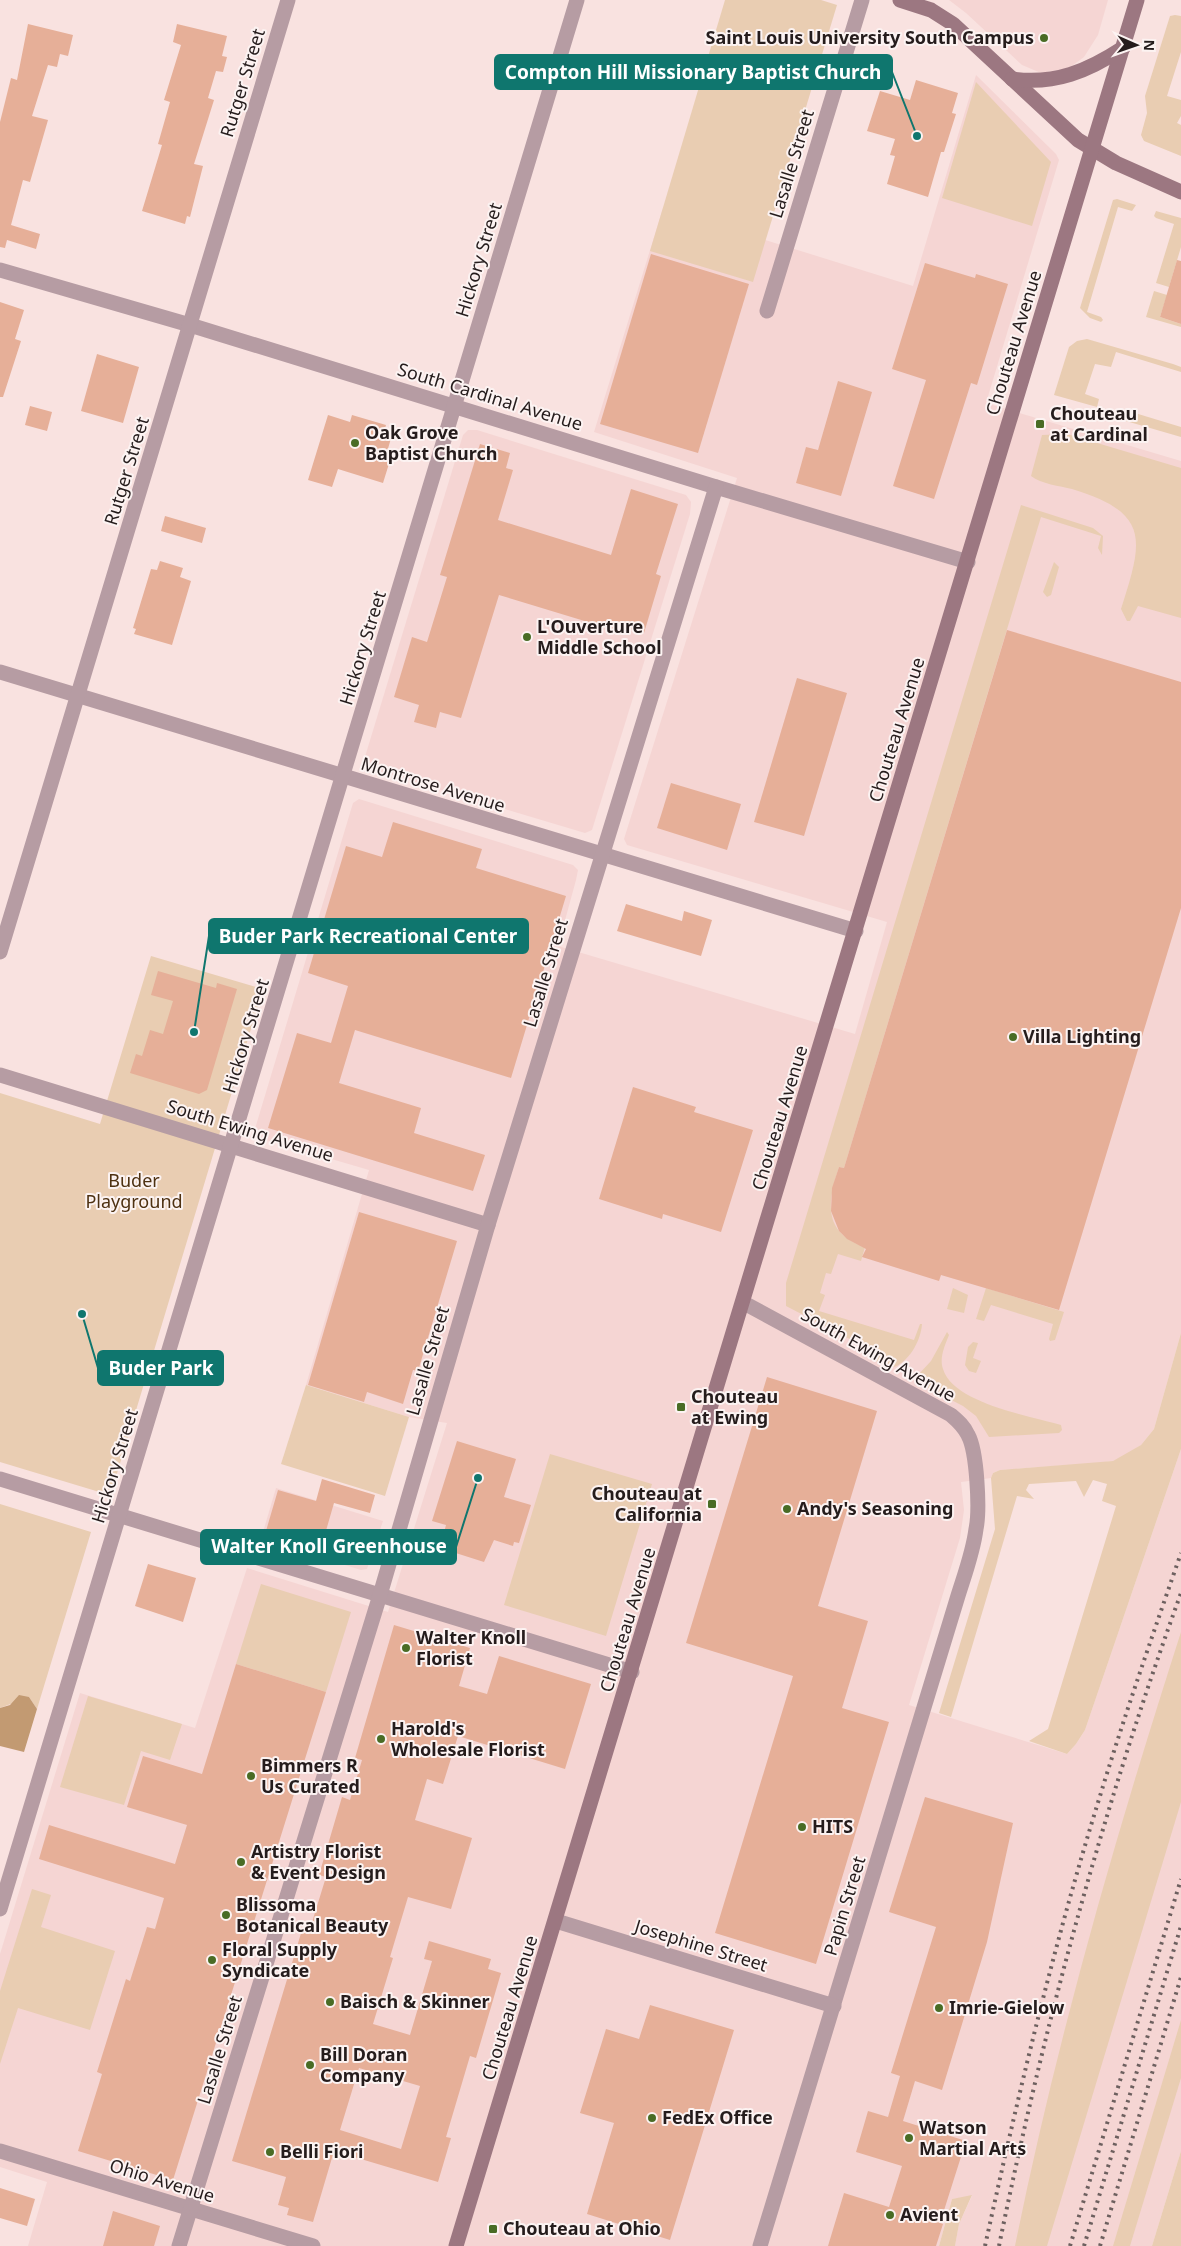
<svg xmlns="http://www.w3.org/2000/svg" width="1181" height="2246" viewBox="0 0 1181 2246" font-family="'Noto Sans',sans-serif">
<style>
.built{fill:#f5d5d3}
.green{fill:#e9cdb2}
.forest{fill:#c29a72}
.building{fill:#e6af98;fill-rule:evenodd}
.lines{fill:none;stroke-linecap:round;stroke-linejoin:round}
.minor{stroke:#b69ca3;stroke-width:15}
.secondary{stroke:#9c7781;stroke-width:15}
.rail{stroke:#6d605f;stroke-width:4;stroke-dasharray:2.5 5;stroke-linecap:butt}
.poi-dot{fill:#496c25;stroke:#fcf3f2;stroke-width:2}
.labels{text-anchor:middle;stroke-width:4;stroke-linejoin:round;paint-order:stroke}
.poi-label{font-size:18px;font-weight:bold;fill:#251c1c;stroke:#fcf3f2;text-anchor:start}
.street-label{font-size:18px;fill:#251c1c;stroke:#fcf3f2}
.park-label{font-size:18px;fill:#4e3111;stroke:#fcf3f2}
.leader{fill:none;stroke:#0f766e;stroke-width:2}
.callout-dot{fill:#0f766e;stroke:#fcf3f2;stroke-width:2}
.callout{fill:#0f766e;stroke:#0f766e;stroke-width:2}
.callout-label{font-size:19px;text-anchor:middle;font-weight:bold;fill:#fff}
</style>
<rect width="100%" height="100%" fill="#f9e2e0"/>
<g class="built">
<polygon points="949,0 1108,0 1098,35 1084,57 1069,68 1041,73 1022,65 966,13"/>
<polygon points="976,75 1056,154 1059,160 986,403 1181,461 1181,1333 1154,1429 1141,1445 1125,1456 1113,1461 1098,1463 1000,1470 993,1473 991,1478 961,1482 964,1510 960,1538 909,1705 1067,1754 1076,1744 1085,1730 1181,1449 1181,2151 1152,2246 955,2246 959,2224 972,2196 952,2199 939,2246 28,2246 47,2182 0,2167 0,1954 80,1693 195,1728 247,1568 388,1612 447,1423 409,1417 306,1385 369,1170 263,1139 256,1137 254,1132 353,803 359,799 573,865 578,870 576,880 558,946 855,1034 887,922 627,845 624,839 737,478 594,432 663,208 913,286"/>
<polygon points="468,430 477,430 686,495 691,502 690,514 592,830 585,833 368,768 364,760 463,435"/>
<polygon points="276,1488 383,1521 367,1569 361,1570 261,1539"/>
</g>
<g class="green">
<polygon points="725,0 821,0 837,5 753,282 650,251"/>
<polygon points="1175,15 1181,16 1181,52 1167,96 1181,100 1181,116 1177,123 1181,125 1181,156 1144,141 1141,135 1147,113 1145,96 1170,16"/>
<polygon points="976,82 1051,162 1032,226 942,198"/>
<polygon points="1117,199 1136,205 1132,211 1118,207 1087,312 1101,317 1103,320 1101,322 1090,318 1080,308 1113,200"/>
<polygon points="1156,211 1181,218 1181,247 1169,287 1156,283 1174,224 1156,218 1154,216"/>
<polygon points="1154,291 1167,295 1160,317 1181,324 1181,327 1146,317"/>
<polygon points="1087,339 1173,364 1181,367 1181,372 1116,352 1111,367 1095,364 1085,394 1099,399 1097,407 1054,395 1069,347 1077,341"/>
<polygon points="1125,410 1181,427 1181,437 1119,419 1118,411"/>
<path d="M 1067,434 L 1181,468 L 1181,618 L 1138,606 L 1130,621 L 1127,621 L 1121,609 C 1143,540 1151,513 1072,489 C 1060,486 1041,484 1031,476 L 1042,435 Z"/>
<path d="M 1021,505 L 1093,528 L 1103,536 L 1102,555 L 1098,548 L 1101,536 L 1041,517 L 844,1168 L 839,1167 C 827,1203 823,1233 865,1247 L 861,1261 L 838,1254 L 831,1274 L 826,1273 L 820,1293 L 825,1295 L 819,1311 L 914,1340 L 920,1324 L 922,1324 C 921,1341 908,1364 891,1368 L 876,1361 L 869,1349 L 786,1306 L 786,1283 Z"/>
<polygon points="1054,562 1059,567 1051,595 1047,597 1043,592"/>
<polygon points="151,956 263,989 115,1480 112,1489 106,1494 0,1462 0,1093 100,1124"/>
<polygon points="953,1288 968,1295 964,1313 947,1309"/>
<polygon points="986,1288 1064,1312 1055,1340 1050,1341 1049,1339 1053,1324 991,1305 984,1321 976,1319"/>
<path d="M 947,1332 L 949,1335 C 945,1345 939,1358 943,1369 C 953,1403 1030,1416 1061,1425 L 1062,1430 L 1059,1433 L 989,1437 L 976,1416 L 963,1406 L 920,1384 L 918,1380 L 918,1375 L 931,1361 Z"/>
<polygon points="1181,1333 1181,1449 1085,1730 1076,1744 1067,1754 1029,1741 1048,1729 1116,1506 1102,1501 1107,1484 1093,1480 1084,1497 1076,1481 1029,1484 1026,1490 1034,1499 1017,1496 951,1717 939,1713 995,1529 991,1478 993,1473 1000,1470 1113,1461 1141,1445 1154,1429"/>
<polygon points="973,1342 978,1343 973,1358 981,1361 976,1373 969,1371 965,1365 968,1347"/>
<polygon points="306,1385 409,1417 385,1496 281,1464"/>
<polygon points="550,1454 652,1484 606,1636 504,1605"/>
<polygon points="0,1504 91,1532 37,1709 29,1697 0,1708"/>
<polygon points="261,1584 351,1612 326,1692 236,1664"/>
<path d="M 1181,1632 L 1181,1802 L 1047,2246 L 1015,2246 C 1057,2038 1116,1834 1181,1632 Z"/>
<polygon points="88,1696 182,1724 170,1760 141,1751 124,1805 60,1787"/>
<polygon points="32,1889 51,1895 41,1927 115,1951 90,2030 18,2008 0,2064 0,1991"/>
<polygon points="1181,2020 1181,2078 1130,2246 1113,2246"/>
<polygon points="1181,2151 1181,2246 1152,2246"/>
<polygon points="972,2195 959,2224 955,2246 939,2246 952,2199"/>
</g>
<polygon class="forest" points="19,1695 29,1697 37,1709 24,1752 0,1746 0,1708 10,1705"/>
<g class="building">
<polygon points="28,24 73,35 68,56 60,54 57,67 48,65 32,116 48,120 30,182 23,180 11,225 40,234 36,249 7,240 5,248 0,247 0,122 11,78 17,80"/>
<polygon points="177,24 227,36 222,56 227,57 223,72 216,71 208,98 214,100 194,164 203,166 190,217 187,216 185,224 142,211 162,145 158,144 170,102 164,100 181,45 173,42"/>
<polygon points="916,80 958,93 952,113 956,114 944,152 941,152 928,197 887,184 895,156 890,155 895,139 867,131 880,91 910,100"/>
<polygon points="651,254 749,284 698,453 600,424"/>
<polygon points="1177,260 1181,261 1181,324 1160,317"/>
<polygon points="925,263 975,278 976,274 1008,284 977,385 971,383 934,499 893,486 926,380 892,369"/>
<polygon points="0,302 24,310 15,339 21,341 3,397 0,397"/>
<polygon points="97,354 139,367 123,423 81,411"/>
<polygon points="838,381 872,392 841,496 796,483 806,447 818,450"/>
<polygon points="30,406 52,412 47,431 25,425"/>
<polygon points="328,415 350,422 352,415 386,425 384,432 392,435 387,452 392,454 383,483 338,469 332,487 308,480"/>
<polygon points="480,444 510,453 506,468 513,470 498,520 611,555 631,489 678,504 656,574 661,576 644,633 626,628 624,633 499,595 461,718 440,712 436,728 414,722 419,705 394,697 412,637 427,642 447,577 440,575"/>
<polygon points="165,516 206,528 202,543 161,531"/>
<polygon points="160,561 183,568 180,577 191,581 172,645 134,634 136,629 133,628 151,569 157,570"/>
<polygon points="1007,630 1181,682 1181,908 1059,1310 941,1275 939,1281 862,1257 866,1249 847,1239 839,1231 831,1211 832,1188 839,1167 844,1168"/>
<polygon points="797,678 847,693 804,836 754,822"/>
<polygon points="671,783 741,804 727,850 657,828"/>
<polygon points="393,822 482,849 476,868 566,896 511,1078 355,1030 339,1083 421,1108 414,1133 485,1155 473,1191 268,1128 297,1033 331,1043 348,986 308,973 346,846 382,857"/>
<polygon points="626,904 682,921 684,911 712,920 701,956 617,931"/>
<polygon points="158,971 216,988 217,983 237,989 207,1090 199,1094 130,1073 136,1054 142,1056 150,1030 163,1034 173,1001 151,995"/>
<polygon points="633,1087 696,1107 694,1112 753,1130 721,1232 663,1214 662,1219 599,1199"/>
<polygon points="359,1212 457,1241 418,1371 413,1370 403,1404 367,1392 364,1402 308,1385"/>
<polygon points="767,1377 877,1411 818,1606 868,1621 842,1708 889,1722 816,1964 715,1933 793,1676 686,1643"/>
<polygon points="457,1441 516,1459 504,1497 531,1505 519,1543 514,1542 513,1546 494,1540 484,1562 440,1548 446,1525 432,1521"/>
<polygon points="322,1479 375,1495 370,1513 334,1503 321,1548 266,1531 278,1490 316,1501"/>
<polygon points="148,1564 196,1578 183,1622 135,1606"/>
<path d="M 394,1625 L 470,1648 L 459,1686 L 487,1694 L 499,1656 L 591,1684 L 565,1769 L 458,1736 L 443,1784 L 427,1779 L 415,1820 L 472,1838 L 451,1909 L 408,1897 L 390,1957 L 393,1958 L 373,2024 L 410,2035 L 432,1961 L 424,1959 L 429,1941 L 491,1959 L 488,1969 L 501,1973 L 476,2058 L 470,2056 L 446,2137 L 451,2138 L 438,2182 L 334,2151 L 313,2222 L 287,2215 L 289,2208 L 278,2205 L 286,2177 L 232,2161 L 302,1930 L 309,1932 L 326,1877 L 319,1875 L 342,1797 L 350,1800 L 362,1760 L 355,1758 ZM 359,2068 L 420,2086 L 401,2149 L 340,2130 Z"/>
<polygon points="236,1664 326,1692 173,2180 78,2151 102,2074 97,2072 126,1979 130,1981 147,1927 155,1929 164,1898 39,1859 49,1825 175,1864 187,1825 127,1807 143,1756 202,1774"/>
<polygon points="925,1797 1013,1823 987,1942 942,2090 915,2081 903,2121 966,2141 940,2223 943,2224 936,2246 828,2246 844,2193 889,2207 902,2166 856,2152 868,2111 888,2117 900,2076 891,2073 936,1927 889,1912"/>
<polygon points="650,2005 734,2030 670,2240 587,2214 614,2123 580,2113 606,2029 639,2039"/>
<polygon points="0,2188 35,2199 27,2226 0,2218"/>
<polygon points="113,2211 160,2226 154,2246 103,2246"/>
</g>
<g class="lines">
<g class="minor">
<polyline points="0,270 190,325 716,487 968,562"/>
<polyline points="767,311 862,0"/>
<polyline points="0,672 856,931"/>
<polyline points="0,952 288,0"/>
<polyline points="0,1075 488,1225"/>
<path d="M 744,1303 L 951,1415 C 958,1421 964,1426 968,1435 C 977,1451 980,1510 976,1529 C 973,1553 964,1576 957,1599 L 760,2246"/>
<polyline points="0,1479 632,1672"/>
<polyline points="0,1909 577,0"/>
<polyline points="556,1921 834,2006"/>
<polyline points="0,2151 313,2246"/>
<polyline points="179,2246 380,1595 488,1225 716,487"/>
</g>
<g class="secondary">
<polyline points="900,0 931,10 953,24 1078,140 1116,163 1181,192"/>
<path d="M 1012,79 C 1055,85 1088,71 1123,48"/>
<polyline points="456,2246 1137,0"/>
</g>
<g class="rail">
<path d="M 985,2246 C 1018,2095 1054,1944 1100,1796 C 1125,1714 1153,1634 1181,1553"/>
<path d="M 999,2246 C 1044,2025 1104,1805 1181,1593"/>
<polyline points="1070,2246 1181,1879"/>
<polyline points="1084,2246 1181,1926"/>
<polyline points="1100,2246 1181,1977"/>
</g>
</g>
<g class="poi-dot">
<circle cx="1044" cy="38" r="5"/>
<rect x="1035" y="419" width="10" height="10" rx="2.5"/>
<circle cx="355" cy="443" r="5"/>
<circle cx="527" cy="637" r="5"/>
<circle cx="1013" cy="1037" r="5"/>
<rect x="676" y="1402" width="10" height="10" rx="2.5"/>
<rect x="707" y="1499" width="10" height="10" rx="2.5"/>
<circle cx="787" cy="1509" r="5"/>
<circle cx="406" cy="1648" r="5"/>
<circle cx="381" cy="1739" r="5"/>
<circle cx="251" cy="1776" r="5"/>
<circle cx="802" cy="1827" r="5"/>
<circle cx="241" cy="1862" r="5"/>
<circle cx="226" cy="1915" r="5"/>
<circle cx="212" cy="1960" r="5"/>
<circle cx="330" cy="2002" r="5"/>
<circle cx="939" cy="2008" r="5"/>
<circle cx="310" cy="2065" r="5"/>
<circle cx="652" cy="2118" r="5"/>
<circle cx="909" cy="2138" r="5"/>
<circle cx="270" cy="2152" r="5"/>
<circle cx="890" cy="2215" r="5"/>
<rect x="488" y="2224" width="10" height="10" rx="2.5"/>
</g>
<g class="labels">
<g class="poi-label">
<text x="1034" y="44" text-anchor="end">Saint Louis University South Campus</text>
<text x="1050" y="420">Chouteau<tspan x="1050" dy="21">at Cardinal</tspan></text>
<text x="365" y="439">Oak Grove<tspan x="365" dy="21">Baptist Church</tspan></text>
<text x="537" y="633">L'Ouverture<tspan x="537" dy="21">Middle School</tspan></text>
<text x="1023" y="1043">Villa Lighting</text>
<text x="691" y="1403">Chouteau<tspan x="691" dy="21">at Ewing</tspan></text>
<text x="702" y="1500" text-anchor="end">Chouteau at<tspan x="702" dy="21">California</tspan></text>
<text x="797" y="1515">Andy's Seasoning</text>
<text x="416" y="1644">Walter Knoll<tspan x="416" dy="21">Florist</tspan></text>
<text x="391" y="1735">Harold's<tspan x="391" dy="21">Wholesale Florist</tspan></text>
<text x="261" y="1772">Bimmers R<tspan x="261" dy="21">Us Curated</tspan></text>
<text x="812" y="1833">HITS</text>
<text x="251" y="1858">Artistry Florist<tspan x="251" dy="21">&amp; Event Design</tspan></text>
<text x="236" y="1911">Blissoma<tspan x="236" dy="21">Botanical Beauty</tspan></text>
<text x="222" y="1956">Floral Supply<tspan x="222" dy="21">Syndicate</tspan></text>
<text x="340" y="2008">Baisch &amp; Skinner</text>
<text x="949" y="2014">Imrie-Gielow</text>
<text x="320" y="2061">Bill Doran<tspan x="320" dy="21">Company</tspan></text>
<text x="662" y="2124">FedEx Office</text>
<text x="919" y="2134">Watson<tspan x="919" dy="21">Martial Arts</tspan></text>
<text x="280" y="2158">Belli Fiori</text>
<text x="900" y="2221">Avient</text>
<text x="503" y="2235">Chouteau at Ohio</text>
</g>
<g class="street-label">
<text transform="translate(243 83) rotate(-73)" y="6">Rutger Street</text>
<text transform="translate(792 164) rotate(-73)" y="6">Lasalle Street</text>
<text transform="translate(479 260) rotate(-73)" y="6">Hickory Street</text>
<text transform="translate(1014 343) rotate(-73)" y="6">Chouteau Avenue</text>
<text transform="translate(490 397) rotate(17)" y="6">South Cardinal Avenue</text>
<text transform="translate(127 471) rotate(-73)" y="6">Rutger Street</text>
<text transform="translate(363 648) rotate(-73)" y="6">Hickory Street</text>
<text transform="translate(897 730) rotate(-73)" y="6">Chouteau Avenue</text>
<text transform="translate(433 785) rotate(17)" y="6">Montrose Avenue</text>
<text transform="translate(546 973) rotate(-73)" y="6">Lasalle Street</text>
<text transform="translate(246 1036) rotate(-73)" y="6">Hickory Street</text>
<text transform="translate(780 1118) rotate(-73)" y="6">Chouteau Avenue</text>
<text transform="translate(250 1131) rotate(17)" y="6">South Ewing Avenue</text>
<text transform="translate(878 1355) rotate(29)" y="6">South Ewing Avenue</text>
<text transform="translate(428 1361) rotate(-74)" y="6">Lasalle Street</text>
<text transform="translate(115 1466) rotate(-73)" y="6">Hickory Street</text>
<text transform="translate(628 1620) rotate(-73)" y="6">Chouteau Avenue</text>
<text transform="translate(845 1906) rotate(-73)" y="6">Papin Street</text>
<text transform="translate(701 1946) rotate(17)" y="6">Josephine Street</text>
<text transform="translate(510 2008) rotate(-73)" y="6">Chouteau Avenue</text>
<text transform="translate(220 2050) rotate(-73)" y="6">Lasalle Street</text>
<text transform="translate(162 2181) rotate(17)" y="6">Ohio Avenue</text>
</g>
<g class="park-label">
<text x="134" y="1187">Buder<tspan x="134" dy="21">Playground</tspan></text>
</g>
</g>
<path class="leader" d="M917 136L892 72M194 1032L209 936M82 1314L98 1368M478 1478L456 1547"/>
<g class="callout-dot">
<circle cx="917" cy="136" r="5"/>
<circle cx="194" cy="1032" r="5"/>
<circle cx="82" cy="1314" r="5"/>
<circle cx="478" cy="1478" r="5"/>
</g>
<g class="callout">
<rect x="495" y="55" width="397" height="34" rx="5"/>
<rect x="209" y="919" width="319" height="34" rx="5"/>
<rect x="98" y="1351" width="125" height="34" rx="5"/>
<rect x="201" y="1530" width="255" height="34" rx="5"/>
</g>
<g class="callout-label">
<text x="693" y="79">Compton Hill Missionary Baptist Church</text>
<text x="368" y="943">Buder Park Recreational Center</text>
<text x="161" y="1375">Buder Park</text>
<text x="329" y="1553">Walter Knoll Greenhouse</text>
</g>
<g transform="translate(1136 45) rotate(92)" stroke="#fcf3f2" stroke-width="4" paint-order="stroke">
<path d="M0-4L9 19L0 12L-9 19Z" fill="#251c1c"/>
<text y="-8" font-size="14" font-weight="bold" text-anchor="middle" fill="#251c1c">N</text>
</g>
</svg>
